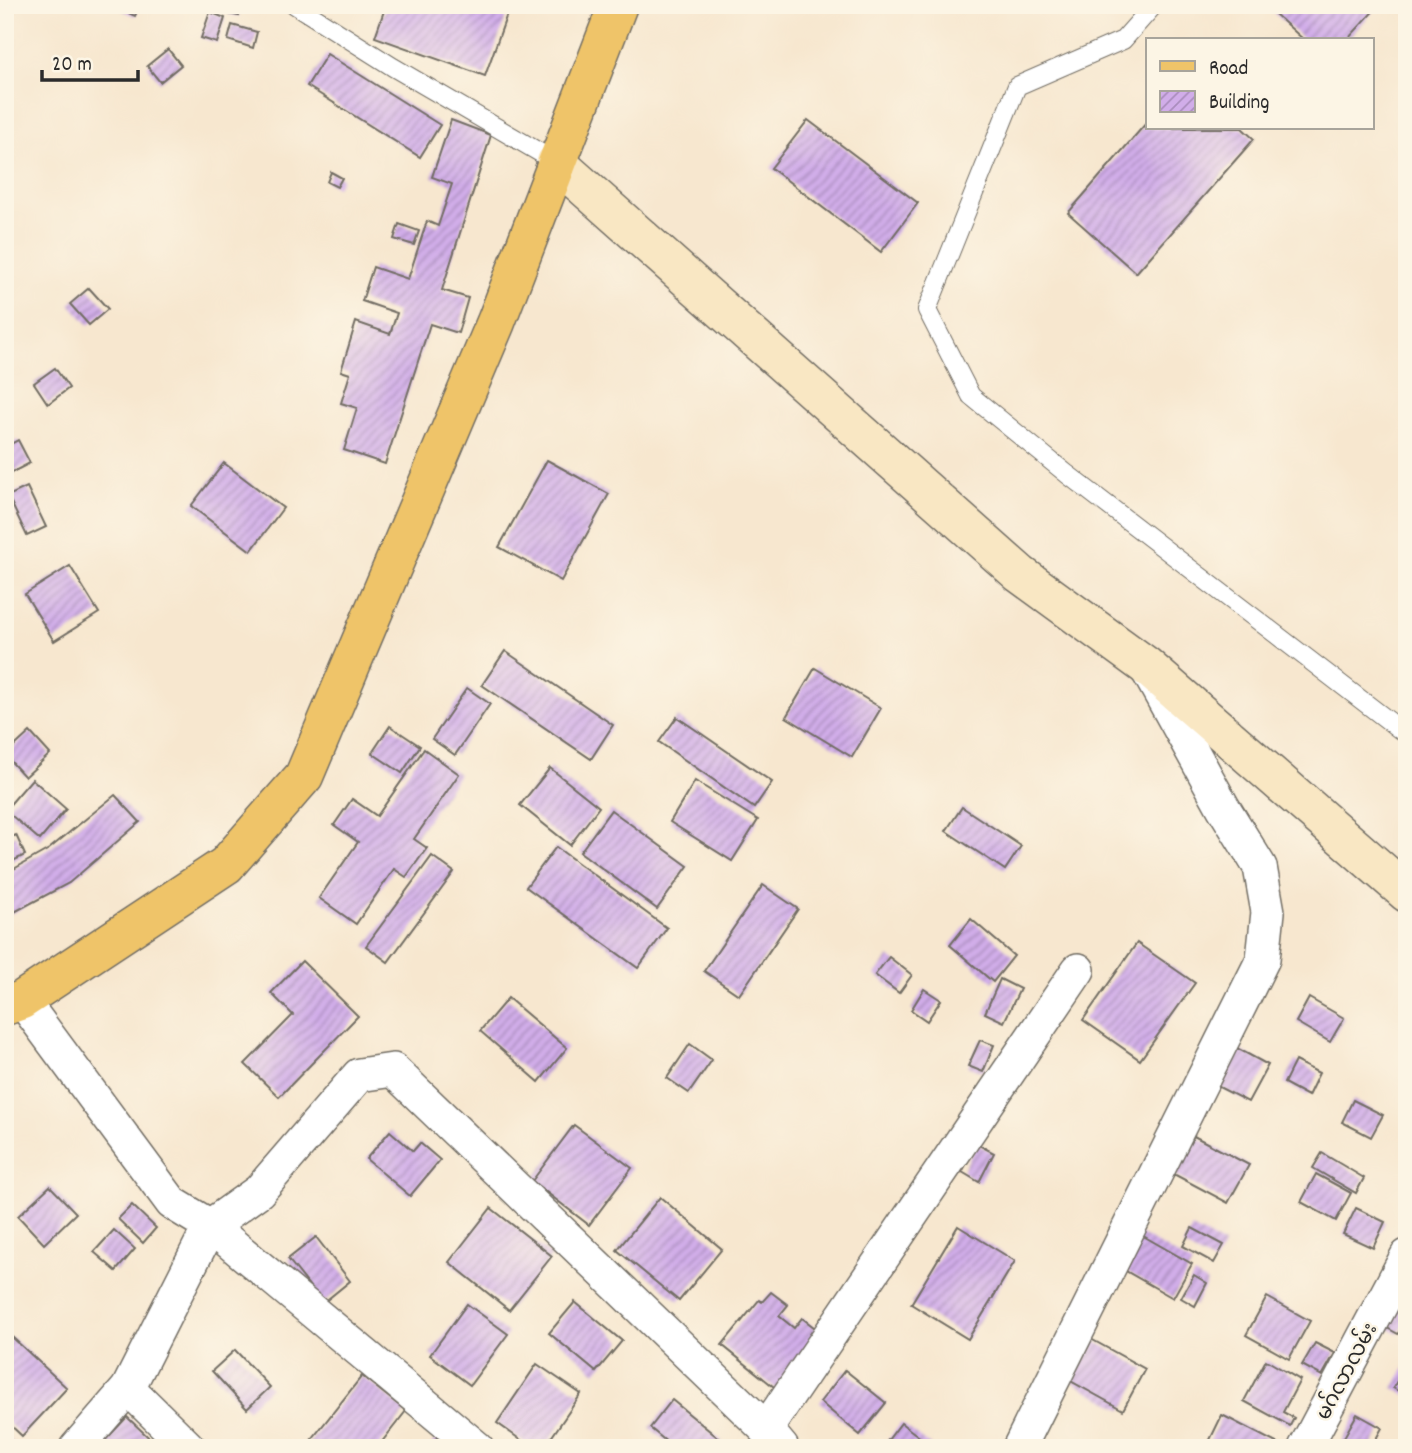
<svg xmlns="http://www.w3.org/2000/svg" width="1412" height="1453" viewBox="0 0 1412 1453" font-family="Dekko,'Noto Sans Myanmar',sans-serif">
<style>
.building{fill:url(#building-hatch)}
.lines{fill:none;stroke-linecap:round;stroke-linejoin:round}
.lane-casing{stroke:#726d64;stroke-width:20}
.street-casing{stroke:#726d64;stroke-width:36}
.secondary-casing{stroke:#726d64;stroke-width:41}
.primary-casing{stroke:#726d64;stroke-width:41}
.lane{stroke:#fff;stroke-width:18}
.street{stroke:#fff;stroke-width:33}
.secondary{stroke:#f9e7c3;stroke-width:38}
.primary{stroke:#efc469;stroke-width:38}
.labels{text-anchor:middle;stroke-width:5;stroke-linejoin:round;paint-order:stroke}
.street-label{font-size:21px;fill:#2b2b2b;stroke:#fcf5e5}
</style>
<defs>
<pattern id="building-hatch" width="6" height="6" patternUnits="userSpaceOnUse" patternTransform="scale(1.75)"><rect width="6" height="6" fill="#d1ade9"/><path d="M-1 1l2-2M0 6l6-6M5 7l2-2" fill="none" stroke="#aa8dbd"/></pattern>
</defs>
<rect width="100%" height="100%" fill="#fcf5e5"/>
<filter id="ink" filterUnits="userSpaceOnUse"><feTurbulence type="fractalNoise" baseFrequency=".0143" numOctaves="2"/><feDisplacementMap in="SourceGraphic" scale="14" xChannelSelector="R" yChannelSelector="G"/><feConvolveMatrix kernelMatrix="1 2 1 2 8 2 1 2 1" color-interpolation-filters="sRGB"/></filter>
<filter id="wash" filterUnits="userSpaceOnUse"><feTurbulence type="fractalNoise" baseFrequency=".00686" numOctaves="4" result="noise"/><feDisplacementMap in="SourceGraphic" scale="28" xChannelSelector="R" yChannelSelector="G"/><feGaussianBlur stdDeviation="1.57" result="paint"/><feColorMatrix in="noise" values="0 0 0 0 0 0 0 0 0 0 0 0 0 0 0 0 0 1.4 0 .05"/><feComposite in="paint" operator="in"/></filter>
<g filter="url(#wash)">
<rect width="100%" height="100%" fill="#f7e7cf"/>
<g id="blocks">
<g class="building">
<polygon points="111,5 140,5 135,16"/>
<polygon points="229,5 241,5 239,16 228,14"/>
<polygon points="386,5 483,5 507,14 485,76 375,37"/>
<polygon points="1265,5 1379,5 1347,40 1304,40"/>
<polygon points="210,12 225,18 217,43 201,38"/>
<polygon points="232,25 257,32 253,48 228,40"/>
<polygon points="168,49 181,65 160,82 147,66"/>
<polygon points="327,54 440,125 420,157 307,86"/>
<polygon points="451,120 491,135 442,290 468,298 458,333 430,324 385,464 344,450 357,408 341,403 350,374 341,371 356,322 390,334 397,313 362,301 373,267 408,279 427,221 438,226 452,184 432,177"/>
<polygon points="808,120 918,203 881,252 771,168"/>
<polygon points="1148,121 1148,128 1242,128 1254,139 1136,273 1068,213"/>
<polygon points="331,172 342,178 337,187 327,182"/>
<polygon points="399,224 419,231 414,245 394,239"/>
<polygon points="89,288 108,309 89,325 70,304"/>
<polygon points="55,368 69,388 48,404 34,383"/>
<polygon points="18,440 30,463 5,476 5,447"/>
<polygon points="547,460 609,494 561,581 499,547"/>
<polygon points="224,463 283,508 251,551 191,506"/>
<polygon points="27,487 46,527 27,536 8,496"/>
<polygon points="70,566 99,613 54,641 25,594"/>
<polygon points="505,651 613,725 591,759 482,685"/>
<polygon points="815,668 881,708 852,757 786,717"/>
<polygon points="467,688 490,704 455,755 432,739"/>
<polygon points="677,717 772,782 754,808 659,742"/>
<polygon points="390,726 420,746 402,773 372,753"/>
<polygon points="30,732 50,754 25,777 5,755"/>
<polygon points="424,749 459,774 414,839 427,848 406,877 394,869 356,924 319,898 358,842 334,825 352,799 377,816"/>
<polygon points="550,768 599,807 570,845 520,805"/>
<polygon points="32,779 66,809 40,840 5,810"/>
<polygon points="695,781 758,820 732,861 670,822"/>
<polygon points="115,795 140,822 69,883 5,917 5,874 49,849"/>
<polygon points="962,807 1021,846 1005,870 946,831"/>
<polygon points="611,810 688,866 657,909 580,852"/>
<polygon points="16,835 25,855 5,865 5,840"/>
<polygon points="556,847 667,928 638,968 526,887"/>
<polygon points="432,856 454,872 388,962 366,946"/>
<polygon points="763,885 798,909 739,995 704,971"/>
<polygon points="971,919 1014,956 993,982 950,945"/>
<polygon points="1137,943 1195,983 1140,1060 1083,1020"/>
<polygon points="889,957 912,975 899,993 875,975"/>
<polygon points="302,961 358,1016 279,1097 245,1064 293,1015 271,993"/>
<polygon points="1000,979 1020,989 1004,1022 985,1013"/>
<polygon points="924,989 941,1000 927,1021 911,1010"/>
<polygon points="508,998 567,1048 539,1082 480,1031"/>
<polygon points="1309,998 1344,1018 1330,1042 1296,1022"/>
<polygon points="980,1040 994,1045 983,1072 968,1066"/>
<polygon points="690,1044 712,1060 689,1093 667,1078"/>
<polygon points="1233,1046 1268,1065 1248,1102 1213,1084"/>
<polygon points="1295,1061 1319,1073 1308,1096 1284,1083"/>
<polygon points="1353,1100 1383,1115 1371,1137 1342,1122"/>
<polygon points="574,1125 632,1168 589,1225 532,1181"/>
<polygon points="390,1131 413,1151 420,1143 440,1160 410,1196 366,1159"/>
<polygon points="1188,1133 1249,1165 1228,1203 1168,1171"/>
<polygon points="977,1144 994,1153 979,1182 962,1172"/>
<polygon points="1322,1153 1364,1178 1356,1193 1313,1168"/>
<polygon points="1316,1174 1351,1193 1336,1221 1301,1202"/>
<polygon points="50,1186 76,1213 44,1244 18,1216"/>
<polygon points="660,1197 722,1249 679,1301 617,1250"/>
<polygon points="132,1205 156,1228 143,1243 118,1219"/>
<polygon points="491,1208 552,1256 509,1310 449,1262"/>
<polygon points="1356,1208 1385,1222 1373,1248 1343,1234"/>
<polygon points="958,1226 1015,1261 968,1339 911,1304"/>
<polygon points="1192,1228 1224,1245 1214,1263 1183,1246"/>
<polygon points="114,1230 135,1249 116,1271 94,1252"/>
<polygon points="1138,1233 1192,1264 1173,1298 1119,1267"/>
<polygon points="316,1237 350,1281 323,1303 288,1259"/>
<polygon points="1194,1275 1207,1283 1195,1306 1181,1298"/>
<polygon points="771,1292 788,1305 779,1316 794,1328 802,1318 819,1331 779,1391 722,1345 759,1300 762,1302"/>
<polygon points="1267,1297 1310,1321 1289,1359 1246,1335"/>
<polygon points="575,1302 622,1341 596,1372 549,1333"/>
<polygon points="467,1304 508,1334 470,1385 430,1355"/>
<polygon points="1393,1305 1407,1313 1407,1318 1398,1334 1382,1325"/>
<polygon points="1080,1333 1145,1369 1123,1410 1058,1374"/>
<polygon points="12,1337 67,1388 22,1436 5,1420 5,1345"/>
<polygon points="1315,1343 1335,1353 1322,1376 1302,1365"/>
<polygon points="235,1350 270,1387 247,1409 212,1371"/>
<polygon points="1266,1360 1300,1380 1283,1412 1294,1418 1290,1426 1244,1401"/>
<polygon points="537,1364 581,1394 544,1448 532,1448 497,1423"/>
<polygon points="1407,1364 1407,1396 1393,1388"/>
<polygon points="845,1370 886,1403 860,1435 820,1402"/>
<polygon points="362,1376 406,1411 377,1448 305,1448"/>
<polygon points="672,1400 722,1441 717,1448 674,1448 650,1428"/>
<polygon points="1357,1414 1382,1428 1371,1448 1338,1448"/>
<polygon points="1222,1415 1286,1448 1206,1448"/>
<polygon points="127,1417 160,1448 98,1448"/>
<polygon points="901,1423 934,1448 882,1448"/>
<polygon points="443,1431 462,1448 428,1448"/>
<polygon points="5,1435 18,1448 5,1448"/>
</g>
</g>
</g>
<g filter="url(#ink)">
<use href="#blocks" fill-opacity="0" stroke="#726d64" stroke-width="2"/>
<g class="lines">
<defs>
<g id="lane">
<polyline points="295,5 393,67 556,162"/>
<polyline points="1154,5 1123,40 1017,86 927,310 971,396 1067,474 1407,735"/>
</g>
<g id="street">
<polyline points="22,1000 172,1203 210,1226 259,1191 359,1075 393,1070 766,1429 782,1448"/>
<polyline points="128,1388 189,1448"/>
<polyline points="766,1429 1078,970"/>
<polyline points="76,1448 128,1388 210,1226 477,1448"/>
<polyline points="1019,1448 1263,959 1268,912 1260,867 1223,807 1149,673"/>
<polyline points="1305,1448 1407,1256"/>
</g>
<polyline id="secondary" points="556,162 1020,574 1145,665 1407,893"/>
<polyline id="primary" points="5,1006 22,1000 226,865 304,776 496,322 618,5"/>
</defs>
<use href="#lane" class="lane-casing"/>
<use href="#street" class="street-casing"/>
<use href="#secondary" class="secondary-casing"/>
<use href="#primary" class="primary-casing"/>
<use href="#lane" class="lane"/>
<use href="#street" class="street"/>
<use href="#secondary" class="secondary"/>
<use href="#primary" class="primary"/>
</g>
</g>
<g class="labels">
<g class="street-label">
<text transform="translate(1346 1371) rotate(-62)" y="7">မဂ်လာလမ်း</text>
</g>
</g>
<rect width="1412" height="1453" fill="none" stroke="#fcf5e5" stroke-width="28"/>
<rect x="1146" y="38" width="228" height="91" fill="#fcf5e5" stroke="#a8a49b" stroke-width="2"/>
<rect x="1160" y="61" width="35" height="10" fill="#efc469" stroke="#a8a49b" stroke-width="2"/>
<text x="1209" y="74" font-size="21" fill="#2b2b2b">Road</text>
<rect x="1160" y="91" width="35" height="21" fill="url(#building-hatch)" stroke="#a8a49b" stroke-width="2"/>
<text x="1209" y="108" font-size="21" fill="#2b2b2b">Building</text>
<path d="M42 70v10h96v-10" fill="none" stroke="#2b2b2b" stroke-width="3.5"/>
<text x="52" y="70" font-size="21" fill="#2b2b2b" stroke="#fcf5e5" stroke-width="5" paint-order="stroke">20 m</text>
</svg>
